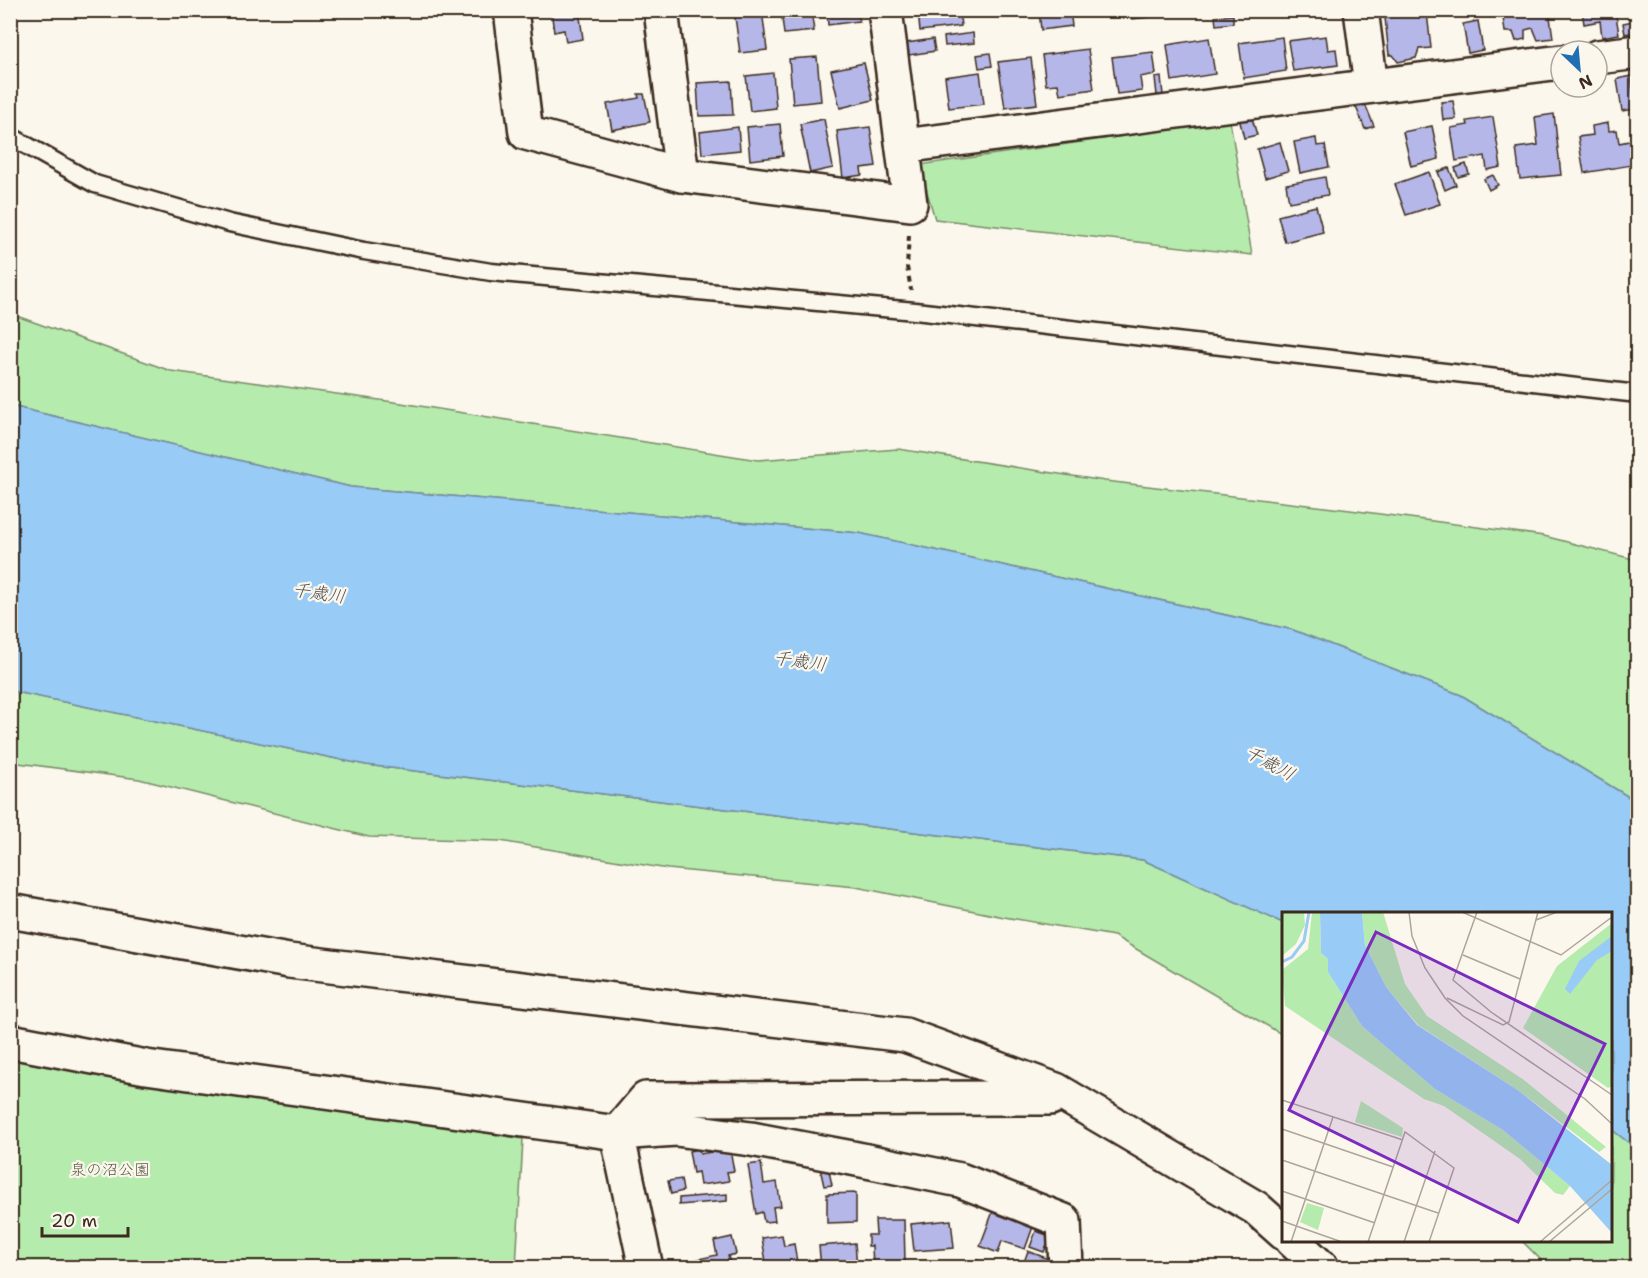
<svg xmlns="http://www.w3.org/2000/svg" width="1648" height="1278" viewBox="0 0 1648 1278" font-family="'Shantell Sans','Klee One',sans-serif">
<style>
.green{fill:#b6ebae;stroke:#788a66;stroke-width:1.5}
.water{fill:#98cbf5;stroke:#738b9f;stroke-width:1.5}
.building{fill:#b6b7e9;stroke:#3b2a1e;stroke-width:1.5}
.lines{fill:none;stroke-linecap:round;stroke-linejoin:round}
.lane-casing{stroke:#3b2a1e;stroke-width:21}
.street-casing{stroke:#3b2a1e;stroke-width:38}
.path{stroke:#3b2a1e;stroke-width:4;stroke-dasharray:6 4.5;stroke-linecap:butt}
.lane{stroke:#fbf7ec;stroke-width:16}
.street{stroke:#fbf7ec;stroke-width:33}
.labels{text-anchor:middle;stroke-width:4.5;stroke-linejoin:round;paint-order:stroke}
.park-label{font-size:16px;fill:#5a5a42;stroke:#fbf7ec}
.water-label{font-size:18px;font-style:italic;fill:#525254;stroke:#fbf7ec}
.inset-river{fill:none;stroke:#98cbf5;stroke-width:3}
.inset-road{fill:none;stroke:#aea59a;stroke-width:1.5}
.view{fill:#7b2cbf;fill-opacity:0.15;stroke:#7b2cbf;stroke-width:3}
.inset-edge{fill:none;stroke:#3b2a1e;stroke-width:3}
</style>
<rect width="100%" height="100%" fill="#fbf7ec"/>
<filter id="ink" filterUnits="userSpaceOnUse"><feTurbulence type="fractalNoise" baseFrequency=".0167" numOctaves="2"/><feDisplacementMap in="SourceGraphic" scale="12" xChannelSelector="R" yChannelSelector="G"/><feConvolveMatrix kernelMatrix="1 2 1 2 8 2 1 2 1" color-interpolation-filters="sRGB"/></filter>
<g filter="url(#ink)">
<g class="green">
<polygon points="1230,121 1252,255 935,219 919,165"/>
<polygon points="11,314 171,371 401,403 758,460 898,449 1105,481 1350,510 1544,536 1637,560 1637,802 1461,695 1293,630 859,533 351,487 11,406"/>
<polygon points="11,691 366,765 1143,860 1283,923 1283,1035 1114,936 1004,917 856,887 668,869 500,841 369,837 139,779 11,762"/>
<polygon points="10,1052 523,1139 516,1267 11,1267"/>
<polygon points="1611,1129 1637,1149 1637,1267 1548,1267 1522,1241 1610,1240"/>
</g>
<polygon class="water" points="11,406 351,487 859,533 1293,630 1461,695 1637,802 1637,1149 1611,1129 1610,914 1284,914 1283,923 1143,860 366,765 11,691"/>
<g class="building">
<polygon points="551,10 579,10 583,39 566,42 564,30 554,32"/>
<polygon points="734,10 748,10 748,12 762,10 767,50 740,53"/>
<polygon points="781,10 811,10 814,31 784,34"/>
<polygon points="827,10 858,10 859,21 828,25"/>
<polygon points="918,10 959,10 961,26 920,31"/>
<polygon points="1039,10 1070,10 1072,26 1041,30"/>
<polygon points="1130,10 1148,10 1149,17 1132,19"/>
<polygon points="1306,10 1335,10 1335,13 1308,18"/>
<polygon points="1502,10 1549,10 1553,38 1538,40 1533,28 1525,30 1525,39 1516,41 1513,32 1505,32"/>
<polygon points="1582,10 1615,10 1619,34 1602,37 1600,21 1584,24"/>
<polygon points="1427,13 1431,48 1419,49 1416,58 1398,62 1393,55 1389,55 1385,18"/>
<polygon points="1233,15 1233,23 1216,25 1215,17"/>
<polygon points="1478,21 1483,50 1468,53 1463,24"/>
<polygon points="1633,21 1635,32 1625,34 1623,23"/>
<polygon points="973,33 974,43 945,46 944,37"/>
<polygon points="1326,36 1328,50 1336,49 1338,65 1293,71 1288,41"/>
<polygon points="1282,37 1286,71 1244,78 1239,43"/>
<polygon points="1209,38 1215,74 1172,81 1167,45"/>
<polygon points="933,39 935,51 909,55 907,43"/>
<polygon points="1088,49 1094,89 1060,94 1058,84 1046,85 1042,55"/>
<polygon points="1153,52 1156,74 1140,77 1142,91 1117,94 1112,57"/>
<polygon points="990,53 992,66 979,68 977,55"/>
<polygon points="817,57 821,101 793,104 789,59"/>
<polygon points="1031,58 1037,104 1005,108 998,62"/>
<polygon points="864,63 873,100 840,108 831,70"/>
<polygon points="980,72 984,104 949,108 945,77"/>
<polygon points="773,73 776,108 750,111 746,76"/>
<polygon points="1631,76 1635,109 1622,111 1617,79"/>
<polygon points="1161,77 1163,95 1157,95 1155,78"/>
<polygon points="731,81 733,115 699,116 697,83"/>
<polygon points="638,94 644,94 650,122 612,130 607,104 639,98"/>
<polygon points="1453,101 1456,119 1443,120 1441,102"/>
<polygon points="1365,104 1374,126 1365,129 1356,107"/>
<polygon points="1554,114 1561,175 1520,179 1516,148 1538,145 1535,117"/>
<polygon points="1251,115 1257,135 1244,138 1239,118"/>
<polygon points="1493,117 1501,167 1487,170 1485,156 1456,161 1451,128 1468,125 1467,121"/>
<polygon points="824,119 833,168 810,173 800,124"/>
<polygon points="1608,123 1609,131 1617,130 1619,143 1634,140 1638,164 1584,173 1578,137 1593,135 1592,126"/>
<polygon points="780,124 783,156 750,160 747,127"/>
<polygon points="1432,126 1439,159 1411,166 1403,132"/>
<polygon points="738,127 740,150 702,154 700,132"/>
<polygon points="870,127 876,166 861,168 862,175 843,178 837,131"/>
<polygon points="1316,138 1317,146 1325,145 1329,167 1300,173 1294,142"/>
<polygon points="1280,142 1288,171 1265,178 1257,149"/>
<polygon points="1466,164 1469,174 1458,177 1455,168"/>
<polygon points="1449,168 1456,185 1445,190 1438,172"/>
<polygon points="1429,172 1440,204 1406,215 1395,184"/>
<polygon points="1493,175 1498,185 1489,190 1484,179"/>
<polygon points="1325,177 1328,195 1289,202 1286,184"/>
<polygon points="1316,206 1323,232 1285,242 1278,216"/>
<polygon points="699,1149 700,1154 730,1149 734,1171 727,1172 729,1181 700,1185 698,1172 693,1173 689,1151"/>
<polygon points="827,1162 832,1185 824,1186 819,1164"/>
<polygon points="761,1163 764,1184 777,1182 781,1206 773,1207 775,1221 764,1222 762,1212 756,1214 748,1165"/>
<polygon points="681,1179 683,1191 671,1194 668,1181"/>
<polygon points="856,1193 856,1222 827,1223 827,1194"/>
<polygon points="727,1194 727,1201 679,1205 679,1198"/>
<polygon points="995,1206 1035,1221 1025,1249 1002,1241 998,1253 980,1246"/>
<polygon points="875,1220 904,1220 905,1263 892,1264 892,1268 873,1268 872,1246 868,1246 868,1235 876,1235"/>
<polygon points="951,1220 954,1248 914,1251 911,1224"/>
<polygon points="1036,1231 1050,1236 1044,1252 1030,1247"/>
<polygon points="782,1235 784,1246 794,1244 798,1268 767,1268 762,1238"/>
<polygon points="732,1237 736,1254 728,1256 731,1268 696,1268 694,1260 717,1255 714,1241"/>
<polygon points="855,1243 857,1268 821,1268 819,1246"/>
<polygon points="1028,1251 1051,1260 1048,1268 1039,1268 1024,1262"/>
<polygon points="977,1260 998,1268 974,1267"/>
</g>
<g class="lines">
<defs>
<polyline id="lane" points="10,136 95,184 229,223 364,251 491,272 915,311 1638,394"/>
<g id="street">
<polyline points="511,10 526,133 682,175 910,204 885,10"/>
<polyline points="661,10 682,175"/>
<polyline points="1361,10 1371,86"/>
<polyline points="1597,57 1638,52"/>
<polyline points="903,146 1561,62"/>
<polyline points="10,911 289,961 905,1035 1056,1090 1256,1208 1284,1233"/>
<polyline points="10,1041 146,1067 617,1133 676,1129 751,1139 852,1158 960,1180 1064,1221 1066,1268"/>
<polyline points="1292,1240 1322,1268"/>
<polyline points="646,1268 617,1133 646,1099 1050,1098 1053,1093"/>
</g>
</defs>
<use href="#lane" class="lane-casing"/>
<use href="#street" class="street-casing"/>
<polyline class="path" points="909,235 907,267 911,290"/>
<use href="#lane" class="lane"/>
<use href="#street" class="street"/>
</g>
</g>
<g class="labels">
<g class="park-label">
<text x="110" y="1175">泉の沼公園</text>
</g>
<g class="water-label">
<text transform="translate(319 593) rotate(8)" y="6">千歳川</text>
<text transform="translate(800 661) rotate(8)" y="6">千歳川</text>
<text transform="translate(1270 763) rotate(29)" y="6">千歳川</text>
</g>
</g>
<g transform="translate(1282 912)">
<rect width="330" height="330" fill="#fbf7ec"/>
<path d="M 0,0 L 22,0 L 23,13 L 14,32 L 0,44 ZM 30,0 L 38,0 L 39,41 L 46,47 L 46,60 L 80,114 L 153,177 L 221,218 L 288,274 L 281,283 L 273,281 L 238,247 L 162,194 L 142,187 L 3,94 L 0,58 L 26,37 ZM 80,0 L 101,0 L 123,72 L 145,104 L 242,168 L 324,235 L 317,240 L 237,179 L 136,113 L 104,75 L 83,33 ZM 330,11 L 330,174 L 326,176 L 241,116 L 275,54 ZM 79,189 L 121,216 L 120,225 L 73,210 ZM 25,291 L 42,296 L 36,318 L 18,310 Z" fill="#b6ebae"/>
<path d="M 38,0 L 80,0 L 83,33 L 104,75 L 135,113 L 237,179 L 330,253 L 330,321 L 288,274 L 221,218 L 153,177 L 80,114 L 46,60 L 46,47 L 39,41 ZM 330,24 L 330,39 L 315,48 L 288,82 L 283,77 L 297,49 Z" fill="#98cbf5"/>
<path class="inset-river" d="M 0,50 L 10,45 L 22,29 L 27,0"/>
<path class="inset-road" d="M 127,0 L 130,24 L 143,56 L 163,86 L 181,104 L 303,187 L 330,212M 180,0 L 279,43 L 330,5M 195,0 L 171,68 L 209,100 L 330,183M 254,8 L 275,0M 181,43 L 238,67M 165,86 L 221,113 L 227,110 L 256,0M 0,188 L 121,228M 0,217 L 111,255M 0,248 L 156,301M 0,279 L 93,311M 0,309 L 60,330M 9,330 L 51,205M 86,330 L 123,220 L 172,256 L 147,330M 122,330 L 153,239M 258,330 L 330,268M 267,330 L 330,277"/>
<path class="view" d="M 94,20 L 323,132 L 236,310 L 7,198 Z"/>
<rect width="330" height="330" class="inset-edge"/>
</g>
<rect width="1648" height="1278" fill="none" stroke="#fbf7ec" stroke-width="36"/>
<rect x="18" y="18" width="1612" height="1242" fill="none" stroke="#3b2a1e" stroke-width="2" filter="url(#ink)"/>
<g transform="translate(1579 69) rotate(154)"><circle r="28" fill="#fbf7ec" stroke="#aea59a" stroke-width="1.5"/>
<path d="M0-4.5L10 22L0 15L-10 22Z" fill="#1f6fb2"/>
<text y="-9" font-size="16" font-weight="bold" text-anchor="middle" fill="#3b2a1e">N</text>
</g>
<path d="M42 1227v9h86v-9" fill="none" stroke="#3b2a1e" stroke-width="3"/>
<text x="51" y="1227" font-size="18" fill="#3b2a1e" stroke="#fbf7ec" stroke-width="4.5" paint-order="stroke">20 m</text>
</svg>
